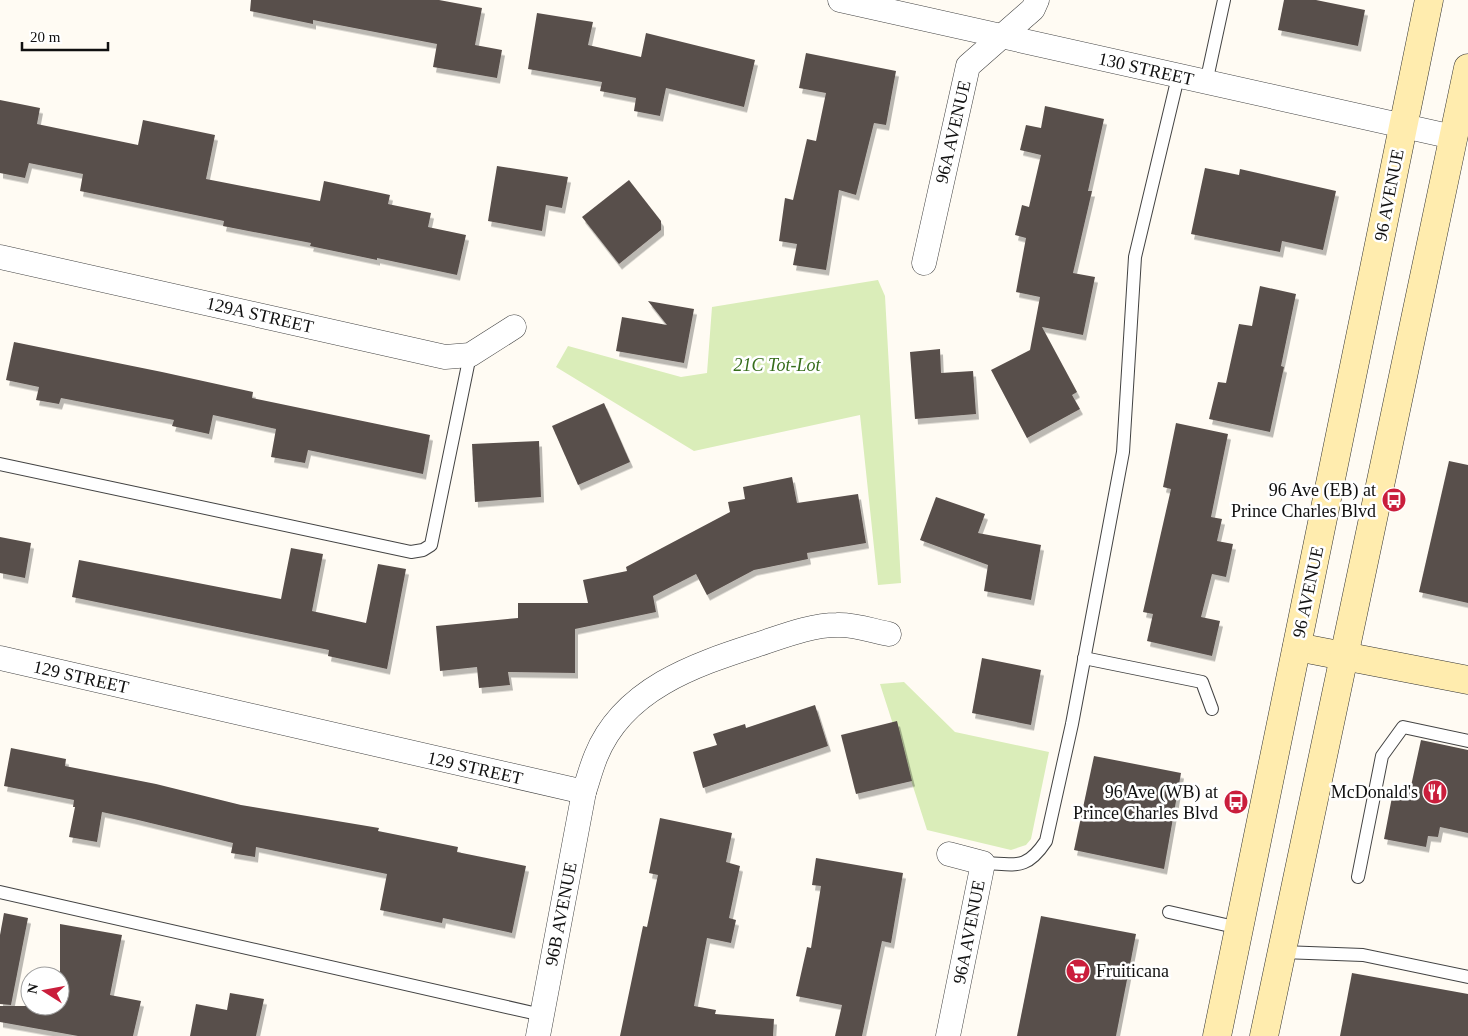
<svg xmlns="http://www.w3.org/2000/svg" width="1468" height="1036" viewBox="0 0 1468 1036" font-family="'Times New Roman',serif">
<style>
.green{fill:#daedb9}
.building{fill:#594f4b;filter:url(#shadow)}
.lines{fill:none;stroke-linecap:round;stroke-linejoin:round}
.lane-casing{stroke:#434343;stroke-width:14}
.street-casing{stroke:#434343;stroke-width:25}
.secondary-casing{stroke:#323232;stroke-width:29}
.lane{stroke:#fff;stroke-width:12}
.street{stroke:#fff;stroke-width:24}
.secondary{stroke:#ffecae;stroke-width:28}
.labels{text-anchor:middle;stroke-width:5;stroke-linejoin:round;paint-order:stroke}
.street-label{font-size:18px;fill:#101010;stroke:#fff}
.park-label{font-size:18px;font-style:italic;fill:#366d1b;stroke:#fff}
.poi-label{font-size:18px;fill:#101010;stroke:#fff;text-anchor:end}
</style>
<defs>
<filter id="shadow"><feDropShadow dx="3" dy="5.5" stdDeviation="0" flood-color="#0004"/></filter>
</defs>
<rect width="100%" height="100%" fill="#fffbf3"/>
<g class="green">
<polygon points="878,280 885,296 901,583 878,585 860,415 694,451 556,367 568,346 681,377 707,373 712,307"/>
<polygon points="904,682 955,732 1049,752 1031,839 1026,845 1011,850 927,830 880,684"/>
</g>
<g class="building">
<polygon points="251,0 439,0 482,8 475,45 502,50 497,78 433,67 437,44 313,20 313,24 250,11"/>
<polygon points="1284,0 1316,0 1365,10 1358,46 1278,30"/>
<polygon points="537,13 593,22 588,45 641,57 646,33 755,60 744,107 666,88 660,116 634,111 636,98 600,91 602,82 528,69"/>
<polygon points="806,53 896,71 886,125 874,123 856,195 839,190 826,270 793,265 797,244 779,241 785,198 793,200 807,139 816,141 826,93 799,88"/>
<polygon points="0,100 40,108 37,124 138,145 143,120 215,135 206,179 320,201 324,181 390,195 388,204 431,213 428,227 466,235 457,275 377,258 377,260 310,246 311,243 223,226 224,221 80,191 83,174 29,163 25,178 0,173"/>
<polygon points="1045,106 1104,119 1088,191 1092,191 1073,273 1095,277 1083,335 1042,327 1077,392 1072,395 1080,409 1027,438 991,370 1030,350 1040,297 1016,292 1026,238 1015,235 1022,205 1029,207 1041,155 1020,150 1026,125 1041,128"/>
<polygon points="497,166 568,177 562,208 546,205 542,231 488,221"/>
<polygon points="1205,168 1239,175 1240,169 1336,191 1323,250 1282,241 1280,252 1191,234"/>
<polygon points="629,180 661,221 661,230 619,264 582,217"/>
<polygon points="1260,286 1296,294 1281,366 1284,367 1270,432 1209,419 1218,382 1226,383 1239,324 1252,326"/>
<polygon points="648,301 694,309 684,363 616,351 622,317 667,325"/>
<polygon points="14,342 162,372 253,392 252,398 430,435 423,474 308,450 305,463 271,457 276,429 213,415 209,434 172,426 174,420 61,398 59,404 36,400 39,387 6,380"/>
<polygon points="940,349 941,373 973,371 976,414 915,419 910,352"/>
<polygon points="604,403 630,462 578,485 552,426"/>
<polygon points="1176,423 1228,434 1211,517 1222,519 1217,541 1233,544 1226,577 1212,574 1201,617 1220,621 1212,656 1147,641 1153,614 1143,612 1171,489 1163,487"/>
<polygon points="539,441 541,497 475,502 472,444"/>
<polygon points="1449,461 1468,465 1468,603 1419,592"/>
<polygon points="792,477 797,503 858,494 866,543 807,553 808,559 754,570 707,595 696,574 653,596 656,612 575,629 575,673 508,672 510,685 479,688 477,667 440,671 436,626 518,618 518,603 588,603 583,580 627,571 626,567 730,512 728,502 745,499 743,487"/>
<polygon points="936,497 985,514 978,533 1041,545 1031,600 984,591 988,565 920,540"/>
<polygon points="0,537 31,543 25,578 0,573"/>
<polygon points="291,548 323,554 312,611 366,623 378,564 406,569 387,669 328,656 329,650 72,597 79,560 281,599"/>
<polygon points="982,658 1041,670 1031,725 972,713"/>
<polygon points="815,705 828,746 703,788 693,752 717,745 713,734 745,724 746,728"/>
<polygon points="897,721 912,781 856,794 841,735"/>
<polygon points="1421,740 1468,750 1468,833 1440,827 1438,837 1428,836 1426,847 1384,839 1392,797 1400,799 1404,784 1411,786"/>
<polygon points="11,748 66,759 65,766 156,784 241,805 379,828 378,831 458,847 457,852 526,866 512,933 443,918 442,923 380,910 387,874 256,847 255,857 231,853 233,843 134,819 102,812 97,842 69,837 75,807 73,807 74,800 4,786"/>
<polygon points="1094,756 1181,773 1164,869 1074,850"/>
<polygon points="660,818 732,833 726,862 740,866 729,918 736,920 731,943 707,938 694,1006 716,1010 715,1014 774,1019 773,1036 620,1036 643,926 647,927 658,875 649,873"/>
<polygon points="816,858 903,873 891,943 882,941 862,1036 835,1036 842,1005 796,996 807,947 811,948 821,886 812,885"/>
<polygon points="4,913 28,918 11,1005 0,1004 0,935"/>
<polygon points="1041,916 1136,934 1116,1036 1017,1036"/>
<polygon points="60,924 122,935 110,995 141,1001 133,1036 78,1036 0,1022 0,1006 60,1006"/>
<polygon points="1352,973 1468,994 1468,1036 1340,1036"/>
<polygon points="230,993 264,999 256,1036 190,1036 196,1004 227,1010"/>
</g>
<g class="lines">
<defs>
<g id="lane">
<polyline points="1206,83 1224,0"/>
<polyline points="0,464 411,552 423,550 431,545 470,355"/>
<polyline points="1084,658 1202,682 1212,709"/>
<path d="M 983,863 C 1016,864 1026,871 1046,841 L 1072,724 L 1123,452 L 1135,257 L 1178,77"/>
<polyline points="1358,877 1382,756 1403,727 1468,741"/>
<polyline points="0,892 542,1015"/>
<polyline points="1169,912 1239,928"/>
<polyline points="1282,952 1363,955 1468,977"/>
</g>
<g id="street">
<polyline points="840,0 1453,137"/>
<polyline points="0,257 445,357 470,355 514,327"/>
<polyline points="924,263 968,66 1033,9 1037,0"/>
<path d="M 0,658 L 584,792 C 588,780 591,768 596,756 C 623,689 694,665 756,645 C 781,637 810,625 837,625 C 854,624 873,631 889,634"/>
<polyline points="538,1036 584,792"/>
<polyline points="948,1036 983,863 949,854"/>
</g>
<g id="secondary">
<polyline points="1297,647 1468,680"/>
<polyline points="1217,1036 1429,0"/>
<polyline points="1264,1036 1468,68"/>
</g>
</defs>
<use href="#lane" class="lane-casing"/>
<use href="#street" class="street-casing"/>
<use href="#secondary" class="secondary-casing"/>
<use href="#lane" class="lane"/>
<use href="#street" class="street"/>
<use href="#secondary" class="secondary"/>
</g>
<defs>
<symbol id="bus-disc" viewBox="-11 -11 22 22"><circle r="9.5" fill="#ca1e3c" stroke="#fff"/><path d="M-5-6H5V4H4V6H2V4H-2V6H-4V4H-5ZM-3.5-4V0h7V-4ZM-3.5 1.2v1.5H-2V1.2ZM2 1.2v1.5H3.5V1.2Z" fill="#fff"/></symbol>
<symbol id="restaurant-disc" viewBox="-11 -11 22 22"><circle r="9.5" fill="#ca1e3c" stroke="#fff"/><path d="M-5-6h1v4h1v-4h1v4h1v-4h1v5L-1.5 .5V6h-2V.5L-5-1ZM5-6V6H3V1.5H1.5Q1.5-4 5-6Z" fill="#fff"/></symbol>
<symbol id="supermarket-disc" viewBox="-11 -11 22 22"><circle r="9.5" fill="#ca1e3c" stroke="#fff"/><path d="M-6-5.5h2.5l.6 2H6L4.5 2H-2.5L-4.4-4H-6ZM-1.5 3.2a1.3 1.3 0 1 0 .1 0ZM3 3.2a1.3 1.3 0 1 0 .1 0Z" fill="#fff"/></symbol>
</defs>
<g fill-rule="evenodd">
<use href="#bus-disc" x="1380" y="486" width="28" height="28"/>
<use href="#restaurant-disc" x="1421" y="778" width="28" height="28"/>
<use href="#bus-disc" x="1222" y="788" width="28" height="28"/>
<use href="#supermarket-disc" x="1064" y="957" width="28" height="28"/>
</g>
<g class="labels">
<g class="street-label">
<text transform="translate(1146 69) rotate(13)" y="6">130 STREET</text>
<text transform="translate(953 132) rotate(-77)" y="6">96A AVENUE</text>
<text transform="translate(1389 195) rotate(-79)" y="6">96 AVENUE</text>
<text transform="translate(260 315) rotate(13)" y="6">129A STREET</text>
<text transform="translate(1308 592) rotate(-78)" y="6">96 AVENUE</text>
<text transform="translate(81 677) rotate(13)" y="6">129 STREET</text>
<text transform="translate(475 768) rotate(13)" y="6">129 STREET</text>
<text transform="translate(561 914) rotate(-79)" y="6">96B AVENUE</text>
<text transform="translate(969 932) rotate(-79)" y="6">96A AVENUE</text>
</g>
<g class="park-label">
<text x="777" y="371">21C Tot-Lot</text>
</g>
<g class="poi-label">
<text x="1376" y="496">96 Ave (EB) at<tspan x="1376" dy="21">Prince Charles Blvd</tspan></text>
<text x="1218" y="798">96 Ave (WB) at<tspan x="1218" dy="21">Prince Charles Blvd</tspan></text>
<text x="1418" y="798">McDonald's</text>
<text x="1096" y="977" text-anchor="start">Fruiticana</text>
</g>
</g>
<g transform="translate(45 991) rotate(281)"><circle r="24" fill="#ffffff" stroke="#9f9f9f"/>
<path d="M0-4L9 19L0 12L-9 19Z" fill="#ca1e3c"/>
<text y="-8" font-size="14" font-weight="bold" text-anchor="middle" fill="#101010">N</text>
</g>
<path d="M22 42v8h86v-8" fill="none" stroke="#101010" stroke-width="2.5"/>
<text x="30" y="42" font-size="15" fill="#101010" stroke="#ffffff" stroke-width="4" paint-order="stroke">20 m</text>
</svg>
